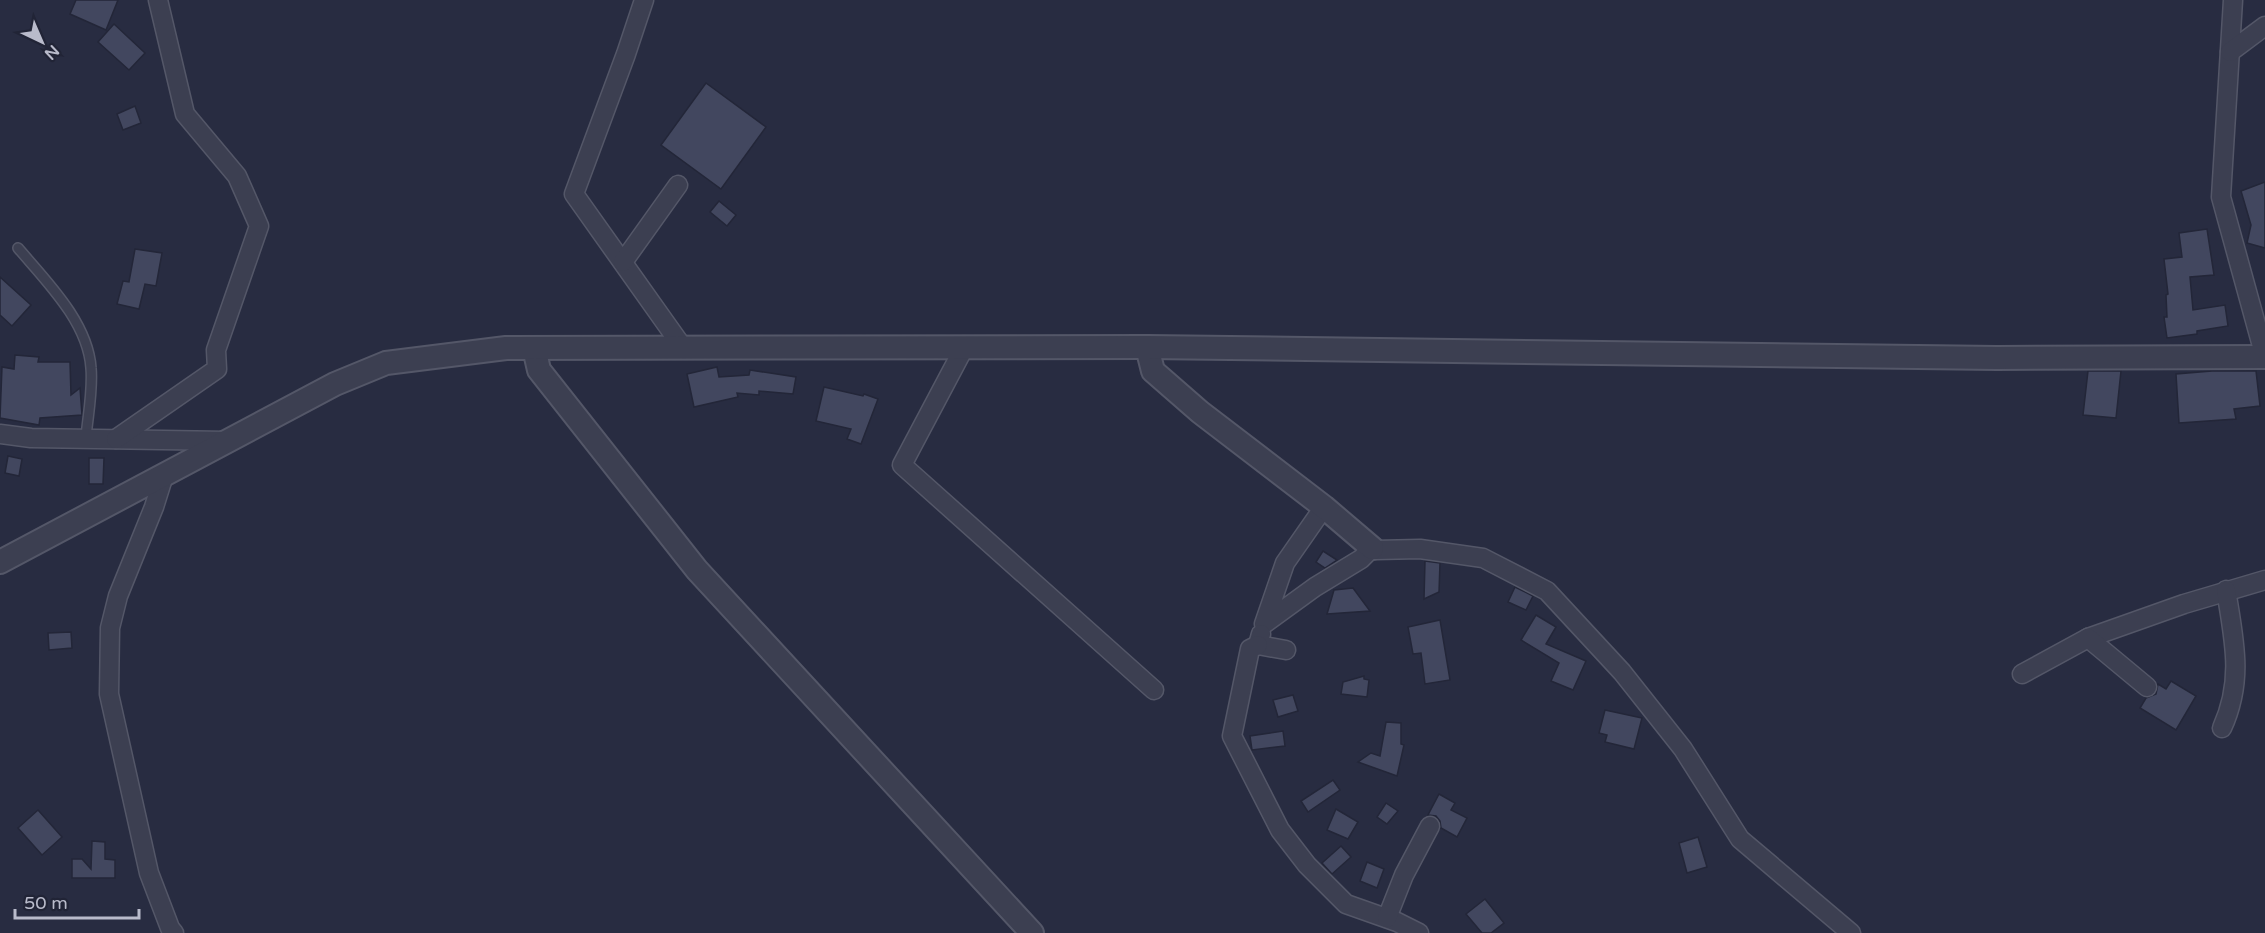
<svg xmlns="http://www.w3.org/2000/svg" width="2265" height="933" viewBox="0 0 2265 933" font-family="'Varela Round',sans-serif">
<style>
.building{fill:#42475f;stroke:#232638;stroke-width:1.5}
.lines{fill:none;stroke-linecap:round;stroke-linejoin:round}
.service-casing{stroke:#545768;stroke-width:12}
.minor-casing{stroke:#545768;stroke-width:21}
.tertiary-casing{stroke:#545768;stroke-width:26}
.service{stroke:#3c3f51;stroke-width:9}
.minor{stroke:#3c3f51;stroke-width:18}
.tertiary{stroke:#3c3f51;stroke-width:22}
</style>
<rect width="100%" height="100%" fill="#282c41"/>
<g class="building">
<polygon points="76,0 118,0 106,30 70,14"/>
<polygon points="114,24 145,53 129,70 98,42"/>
<polygon points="706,83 766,127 721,189 661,145"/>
<polygon points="135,106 141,123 123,130 117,114"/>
<polygon points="2265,182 2265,248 2247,243 2251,225 2241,191"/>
<polygon points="719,201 736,215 727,226 710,212"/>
<polygon points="2207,229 2214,275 2190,277 2193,310 2225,305 2228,326 2197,331 2197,334 2167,338 2164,317 2167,317 2166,295 2168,294 2164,259 2182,257 2179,233"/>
<polygon points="135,249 162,253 156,286 145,284 139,309 117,304 123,281 129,282"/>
<polygon points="0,277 31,305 12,326 0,315"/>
<polygon points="15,355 39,357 38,362 70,362 71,395 80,388 82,415 40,418 39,425 0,418 2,367 14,369"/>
<polygon points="717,367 719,377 749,375 750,370 796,377 793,394 759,391 759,395 737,393 738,397 694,407 687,374"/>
<polygon points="2088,371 2121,371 2116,418 2083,415"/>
<polygon points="2212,371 2256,371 2260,406 2234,409 2236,419 2179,423 2176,374"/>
<polygon points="824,387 863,396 864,394 878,399 861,444 847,439 851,429 816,421"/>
<polygon points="8,456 22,459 19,476 5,473"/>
<polygon points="89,458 104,458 103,484 89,484"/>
<polygon points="1323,551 1337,560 1325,568 1316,562"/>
<polygon points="1425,561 1440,563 1439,592 1424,599"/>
<polygon points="1515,587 1533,596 1526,610 1508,602"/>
<polygon points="1353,588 1370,611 1327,614 1334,590"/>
<polygon points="1536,615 1556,627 1546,644 1586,661 1573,690 1551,681 1559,663 1521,640"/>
<polygon points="1440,620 1450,680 1425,684 1421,653 1413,654 1408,627"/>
<polygon points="71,632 72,648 49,650 48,633"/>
<polygon points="1364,676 1364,679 1369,680 1367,697 1341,694 1343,682"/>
<polygon points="2171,681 2196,696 2176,730 2140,708 2146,698 2156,694 2158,684 2166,689"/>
<polygon points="1293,695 1298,711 1278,717 1273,700"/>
<polygon points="1605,710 1642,718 1634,749 1605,742 1607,735 1599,733"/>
<polygon points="1386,722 1401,723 1401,744 1404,745 1397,776 1358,762 1371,753 1380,756"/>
<polygon points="1283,731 1285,746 1252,750 1250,736"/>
<polygon points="1333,780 1340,790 1308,812 1301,801"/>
<polygon points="1439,794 1455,803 1451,810 1467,818 1457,837 1441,828 1440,821 1436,816 1428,815"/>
<polygon points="1386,803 1398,811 1387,824 1377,817"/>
<polygon points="1336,809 1358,822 1348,839 1327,830"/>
<polygon points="38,810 62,837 42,855 18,828"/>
<polygon points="1698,837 1707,867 1687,873 1679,843"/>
<polygon points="92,841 105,842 105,859 115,860 115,878 72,878 72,859 82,859 91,869"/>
<polygon points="1341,846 1351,857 1332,874 1322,863"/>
<polygon points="1367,862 1384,869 1377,888 1360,881"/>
<polygon points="1485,899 1504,923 1491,933 1482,933 1466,914"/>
</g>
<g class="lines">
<defs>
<path id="service" d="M 18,248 C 46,281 88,322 91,368 C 93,390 88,415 86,437"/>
<g id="minor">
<polyline points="644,0 626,54 574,194 684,349"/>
<polyline points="2233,0 2221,197 2265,357"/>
<polyline points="2230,52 2265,26"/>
<polyline points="623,262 678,185"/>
<polyline points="965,346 902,465 1154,690"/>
<polyline points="0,434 31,438 228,441"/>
<polyline points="116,439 217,369 216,350 259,226 237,176 185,114 158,0"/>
<polyline points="164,475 154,507 118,596 110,628 109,694 149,873 170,928 174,933"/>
<polyline points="1324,507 1285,563 1264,624 1315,587 1361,559 1372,548 1376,550 1420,549 1483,558 1547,591 1622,672 1683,749 1740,839 1851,933"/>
<polyline points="1261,634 1258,645 1286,650"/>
<polyline points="2088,638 2184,604 2265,580"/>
<polyline points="1258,645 1250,649 1232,736 1280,830 1307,865 1346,904 1397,922 1419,933"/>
<polyline points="2022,674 2088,638 2147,687"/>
<path d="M 2222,728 C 2244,680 2234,640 2226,590"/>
<polyline points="1387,918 1404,875 1430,826"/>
</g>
<g id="tertiary">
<polyline points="1147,347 1153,371 1200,412 1324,507 1372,548"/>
<polyline points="534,348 539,370 697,570 1032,933"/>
<polyline points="0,562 335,384 386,363 506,348 1147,347 1997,358 2265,357"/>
</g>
</defs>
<use href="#service" class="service-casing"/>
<use href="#minor" class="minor-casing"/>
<use href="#tertiary" class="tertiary-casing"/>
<use href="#service" class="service"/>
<use href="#minor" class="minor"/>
<use href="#tertiary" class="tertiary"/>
</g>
<g transform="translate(42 42) rotate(136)" stroke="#212436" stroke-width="4.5" paint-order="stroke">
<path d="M0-4.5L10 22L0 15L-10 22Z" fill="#b9bbcb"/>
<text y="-9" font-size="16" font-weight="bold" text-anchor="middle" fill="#b9bbcb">N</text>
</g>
<path d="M15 909v9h124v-9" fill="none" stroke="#b9bbcb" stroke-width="3"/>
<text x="24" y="909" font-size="18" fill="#b9bbcb" stroke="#212436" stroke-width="4.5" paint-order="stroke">50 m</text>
</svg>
